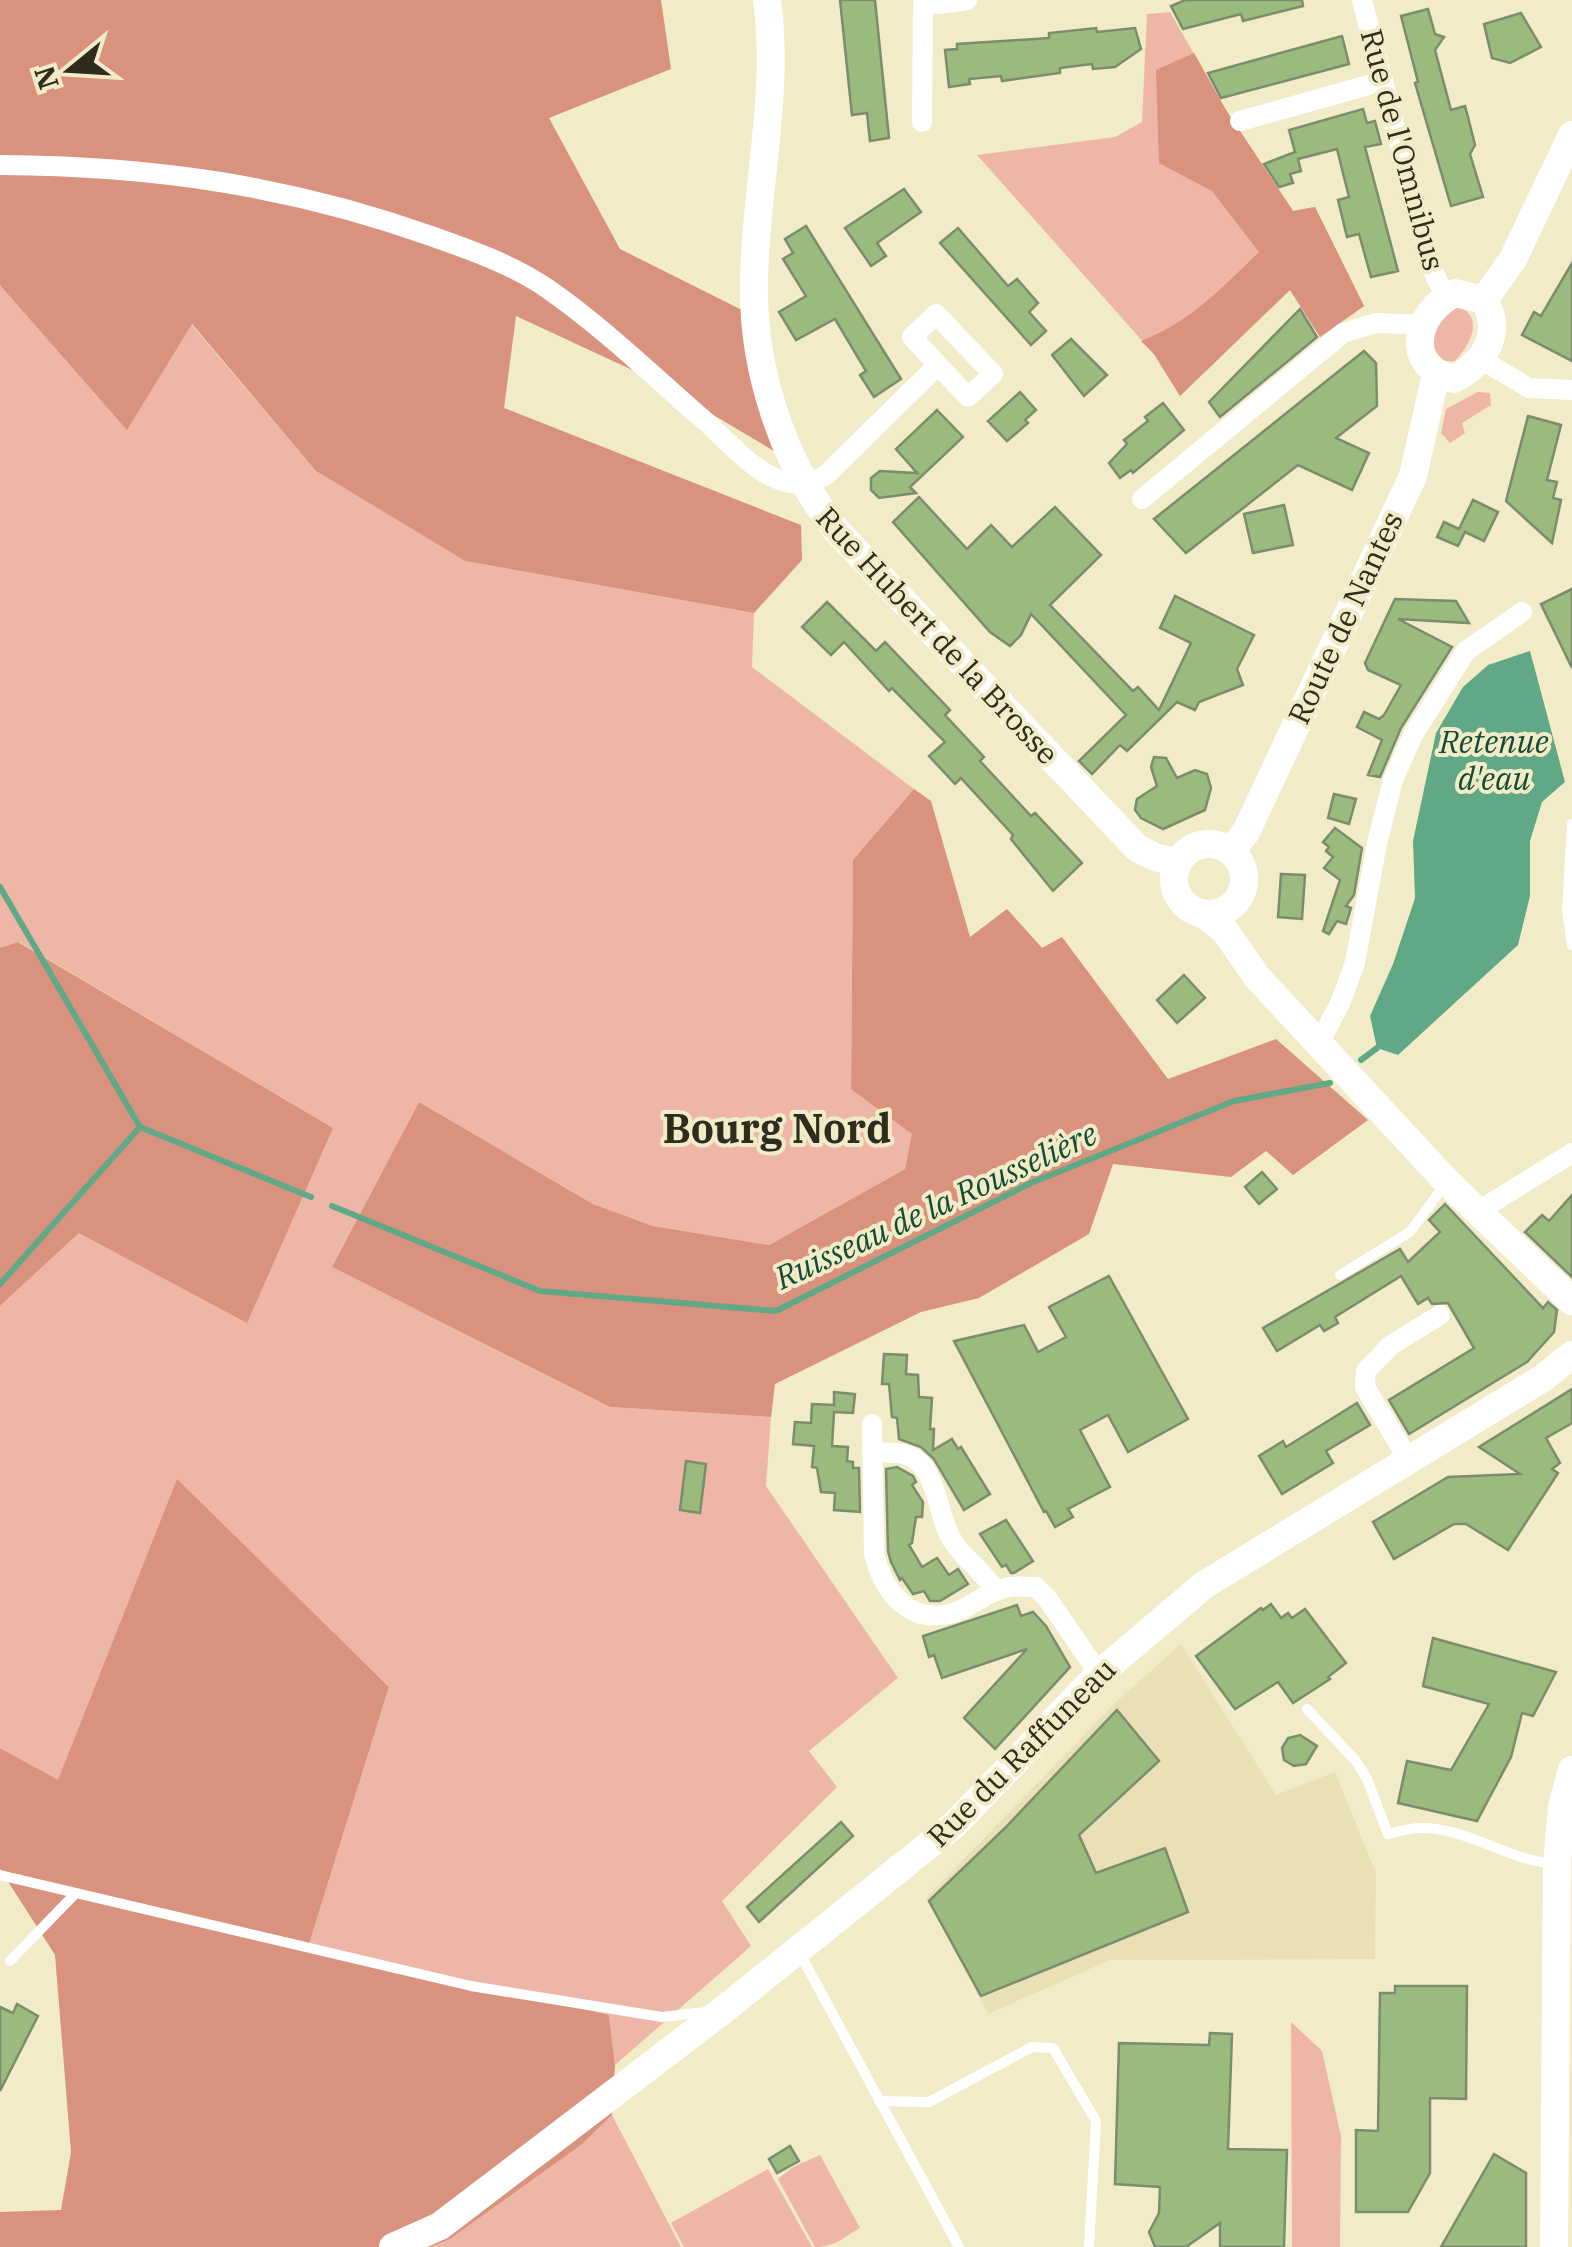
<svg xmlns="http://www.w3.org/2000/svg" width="1572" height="2247" viewBox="0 0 1572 2247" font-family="'IBM Plex Serif',serif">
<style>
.built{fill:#e9e1b5}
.green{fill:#eeb6a6}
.forest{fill:#d8927d}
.water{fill:#61a986}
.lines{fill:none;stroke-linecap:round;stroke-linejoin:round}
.stream{stroke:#61a986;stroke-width:6}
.building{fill:#9bba7d;stroke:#7c8c6e;stroke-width:2.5}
.lane{stroke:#fff;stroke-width:10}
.street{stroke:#fff;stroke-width:20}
.secondary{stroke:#fff;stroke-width:28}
.labels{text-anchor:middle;stroke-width:8;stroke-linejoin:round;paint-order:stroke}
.street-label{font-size:30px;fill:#2f2c1e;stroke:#f2ebc7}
.water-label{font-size:32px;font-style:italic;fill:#124c34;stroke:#f2ebc7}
.district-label{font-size:40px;font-weight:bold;fill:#2f2c1e;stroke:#f2ebc7}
</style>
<rect width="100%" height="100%" fill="#f2ebc7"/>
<polygon class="built" points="1181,1644 1276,1795 1335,1772 1376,1873 1375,1959 1110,1960 988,2014 926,1898 1116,1702"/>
<g class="green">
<polygon points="1170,12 1226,110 1293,211 1315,207 1364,306 1320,337 1290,290 1180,396 1154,354 977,155 1115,137 1142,122 1147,14"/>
<polygon points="0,281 127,429 191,324 316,471 465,561 754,613 752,667 914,789 853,861 851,1088 913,1134 905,1169 769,1245 653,1226 593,1204 419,1102 332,1267 610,1407 771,1417 766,1486 898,1678 809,1751 837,1787 722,1901 751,1946 615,2065 609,2015 309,1944 389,1687 177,1480 58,1781 0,1748 0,1306 79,1233 333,1128 19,942 0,948"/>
<path d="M 1460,307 C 1485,319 1469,346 1455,361 L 1438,361 L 1431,344 C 1437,327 1440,310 1460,307 Z"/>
<polygon points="1478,392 1490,393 1491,405 1462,423 1465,433 1450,443 1441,433 1446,409"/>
<polygon points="1291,2022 1322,2051 1341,2136 1340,2247 1292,2247"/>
<polygon points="612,2115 681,2247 430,2247 450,2239 581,2145"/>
<path d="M 820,2155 L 860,2228 C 843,2237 836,2247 815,2247 L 778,2179 L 793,2167 Z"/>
<polygon points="768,2169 812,2247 684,2247 671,2223"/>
</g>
<g class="forest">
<polygon points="0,0 661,0 671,69 549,118 620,249 744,311 774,451 656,381 516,316 504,408 801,525 802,560 754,613 465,561 316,471 192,324 127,430 0,285"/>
<path d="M 1194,53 L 1226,110 L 1293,211 L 1315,207 L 1364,306 L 1320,337 L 1290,290 L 1180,396 L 1154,354 L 1141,341 C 1189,323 1223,287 1259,252 L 1212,191 L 1159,163 L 1156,70 Z"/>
<polygon points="914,789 931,801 970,937 1007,909 1042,948 1062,937 1168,1079 1276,1039 1368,1120 1293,1175 1266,1151 1231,1177 1113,1164 1089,1234 979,1298 921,1312 775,1384 771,1417 610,1407 332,1267 419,1102 593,1204 653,1226 769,1245 905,1169 912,1134 851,1089 853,860"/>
<polygon points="18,942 333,1128 247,1323 79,1233 0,1306 0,948"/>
<polygon points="177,1479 389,1687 309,1944 609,2015 615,2065 612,2115 581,2145 450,2239 430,2247 0,2247 0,2212 61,2210 71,2152 55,1955 0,1869 0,1748 58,1780"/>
</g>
<polygon class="water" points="1530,651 1565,782 1542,802 1530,841 1530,896 1518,945 1398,1055 1377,1048 1370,1016 1393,964 1415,898 1413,841 1436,733 1463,687 1488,665"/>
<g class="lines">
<g class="stream">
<polyline points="0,887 140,1127 311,1197"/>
<polyline points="1361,1060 1377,1048"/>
<polyline points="332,1206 540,1291 776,1311 1031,1183 1234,1101 1330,1083"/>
<polyline points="0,1284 140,1127"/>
</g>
</g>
<g class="building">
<polygon points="840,0 875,0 889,138 870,141 867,113 852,115"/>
<polygon points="1185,0 1302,0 1303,6 1243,21 1241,14 1183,29 1171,6"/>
<polygon points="1428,9 1435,34 1444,37 1435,50 1451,110 1465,106 1468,117 1475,145 1470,154 1483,197 1451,206 1415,83 1418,82 1401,16"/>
<polygon points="1521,13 1541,47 1510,63 1492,58 1484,24"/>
<polygon points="1096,28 1097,32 1135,28 1141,49 1115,67 1093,69 1092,64 1060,68 1060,73 1002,81 1001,76 969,79 970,84 949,87 945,50 957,49 957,44 1049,38 1049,33"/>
<polygon points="1342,36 1349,64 1221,98 1208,73"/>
<polygon points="1363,109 1367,123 1375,121 1381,144 1365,147 1398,271 1371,277 1359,234 1347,237 1338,200 1349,197 1337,149 1298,159 1301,171 1290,174 1293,183 1279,187 1264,164 1295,152 1289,130"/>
<polygon points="904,189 921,212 877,243 886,256 871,266 845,228"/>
<polygon points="806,226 901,379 874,397 860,375 866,371 835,319 796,340 779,312 806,296 783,259 793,253 785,239"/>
<polygon points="958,228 1008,286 1017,279 1038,303 1029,312 1046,331 1031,345 940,243"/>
<polygon points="1572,263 1572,361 1522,335 1534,312 1541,316"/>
<polygon points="1300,309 1317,337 1220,417 1209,402"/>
<polygon points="1071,339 1107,375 1084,396 1052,355"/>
<polygon points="1364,351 1376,363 1377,406 1336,438 1369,453 1352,490 1298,465 1186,553 1154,519"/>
<polygon points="1020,392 1036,410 1025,420 1028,423 1007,441 988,421"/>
<polygon points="1163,403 1184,430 1133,473 1131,470 1120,478 1109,463 1127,444 1124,440 1148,421 1145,417"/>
<polygon points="937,410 963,437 910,487 916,493 879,498 871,490 871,478 880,471 917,473 896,449"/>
<polygon points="1528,416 1561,425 1547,480 1557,482 1553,498 1561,500 1552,543 1506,501"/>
<polygon points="919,497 967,549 991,525 1012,547 1055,507 1101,555 1050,605 1133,691 1138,687 1159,710 1191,643 1160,628 1175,596 1254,635 1237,669 1243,685 1199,702 1195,710 1177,702 1127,751 1120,745 1092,774 1079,761 1126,715 1031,614 1021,635 1010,646 990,632 893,522"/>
<polygon points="1473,500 1498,512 1484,541 1465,532 1458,546 1437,537 1444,522 1459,529"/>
<polygon points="1284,505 1293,545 1253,553 1244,514"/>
<polygon points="1572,589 1572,668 1541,604"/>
<polygon points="1395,599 1456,601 1469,623 1398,619 1452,647 1401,728 1380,777 1368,775 1382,740 1357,727 1364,712 1379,719 1384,715 1401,685 1368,670 1365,663"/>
<polygon points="827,602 876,651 885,642 950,710 945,715 984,757 980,761 1031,816 1035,813 1082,863 1053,891 1011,839 1013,835 961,778 955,784 929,756 945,742 892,688 889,691 844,642 831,655 802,627"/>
<polygon points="1154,757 1166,758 1177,778 1195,770 1207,774 1211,788 1205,810 1163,829 1141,818 1135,810 1137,799 1157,786 1151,767"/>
<polygon points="1334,794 1356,799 1349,824 1328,818"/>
<polygon points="1335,828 1362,848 1354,895 1346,906 1351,908 1346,924 1337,921 1329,934 1323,931 1340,880 1324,868 1333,857 1326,851 1329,847 1323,842"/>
<polygon points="1281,874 1305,875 1302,919 1278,917"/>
<polygon points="1184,975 1205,998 1177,1023 1157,1000"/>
<polygon points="1262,1172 1277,1189 1259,1204 1245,1187"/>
<polygon points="1572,1195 1572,1277 1525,1232 1542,1215 1549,1221"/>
<polygon points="1445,1204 1543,1308 1548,1302 1557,1310 1554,1332 1527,1362 1409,1434 1389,1400 1474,1348 1448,1303 1432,1304 1428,1298 1418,1304 1401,1276 1335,1317 1338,1323 1324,1331 1320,1325 1277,1351 1263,1328 1400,1249 1408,1262 1440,1232 1429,1220"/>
<polygon points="1109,1276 1188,1419 1128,1452 1108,1415 1080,1430 1110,1487 1068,1509 1073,1517 1055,1527 1046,1511 1044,1512 954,1341 1024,1325 1038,1352 1066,1337 1049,1307"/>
<polygon points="884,1354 907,1355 906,1374 918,1375 919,1397 932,1398 930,1429 934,1429 933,1450 952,1439 958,1449 961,1447 990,1494 964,1510 934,1459 921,1447 899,1439 897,1418 892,1417 889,1384 882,1384"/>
<polygon points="1572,1389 1572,1423 1546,1438 1560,1463 1552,1469 1558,1473 1508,1550 1466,1524 1454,1524 1394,1559 1373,1522 1448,1477 1520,1474 1479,1447"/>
<polygon points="834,1392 855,1394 853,1413 834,1412 832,1446 848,1447 847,1461 853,1462 853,1468 859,1468 860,1512 834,1510 835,1493 821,1492 817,1468 812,1467 814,1446 793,1444 795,1422 811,1423 812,1404 834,1405"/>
<polygon points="1357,1403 1370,1425 1326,1451 1333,1463 1282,1494 1259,1456 1283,1441 1286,1447"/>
<polygon points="686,1461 706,1464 700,1513 680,1510"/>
<polygon points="897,1467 913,1476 916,1482 912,1485 923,1502 922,1517 916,1517 912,1543 909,1545 922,1567 937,1558 949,1575 958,1569 968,1584 940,1601 930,1601 924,1591 913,1594 902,1578 900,1580 891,1562 888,1551 886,1469"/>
<polygon points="1006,1520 1033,1561 1014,1573 1011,1573 1006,1565 1002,1567 980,1534"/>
<polygon points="1271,1604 1281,1618 1288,1613 1292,1618 1305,1609 1346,1663 1328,1677 1330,1679 1293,1703 1278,1682 1235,1709 1196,1656 1261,1608 1263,1610"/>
<polygon points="1017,1605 1021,1616 1033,1612 1046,1626 1070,1667 995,1749 964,1718 1027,1649 942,1678 934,1655 929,1657 923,1636"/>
<polygon points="1433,1638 1556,1672 1533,1716 1522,1713 1511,1757 1477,1821 1398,1803 1407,1761 1451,1770 1489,1704 1423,1686"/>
<polygon points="1117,1710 1159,1761 1079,1835 1096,1873 1165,1848 1188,1912 981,1996 929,1901 1005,1828"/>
<polygon points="1300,1735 1317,1746 1306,1764 1294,1766 1284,1760 1282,1748 1288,1738"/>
<polygon points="841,1822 853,1836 759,1922 747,1907"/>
<polygon points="1395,1986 1467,1986 1466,2099 1430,2098 1430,2173 1408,2212 1356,2212 1356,2130 1378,2131 1380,1993 1395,1993"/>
<polygon points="17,2004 38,2016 0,2091 0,2007 13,2013"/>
<polygon points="1210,2033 1232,2034 1228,2149 1287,2150 1284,2247 1220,2247 1220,2223 1186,2247 1155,2247 1149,2232 1159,2213 1160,2187 1115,2184 1119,2043 1209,2045"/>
<polygon points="790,2146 799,2161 777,2173 769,2159"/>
<polygon points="1494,2154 1526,2173 1526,2247 1441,2247"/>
</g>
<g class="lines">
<g class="lane">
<polyline points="1572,824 1567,910 1572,945"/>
<polyline points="1340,1275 1410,1232 1446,1183"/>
<path d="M 1307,1709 L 1356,1761 L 1367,1779 L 1388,1834 C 1398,1832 1409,1828 1419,1828 C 1468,1827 1508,1861 1556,1864"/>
<polyline points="0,1875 471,1986 662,2017 706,2012"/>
<polyline points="799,1952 959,2247"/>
<polyline points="10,1961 74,1895"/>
<polyline points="879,2101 929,2102 1032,2047 1053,2048 1096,2121 1089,2247"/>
</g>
<g class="street">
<polyline points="928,0 939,4 967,0"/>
<polyline points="1362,0 1432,269 1446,298"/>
<polyline points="1240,121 1383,81"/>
<polyline points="922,122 923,0"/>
<path d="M 0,165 C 152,166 287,185 431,236 C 470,250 514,265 548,289 C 604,328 653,376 705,421 C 728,441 757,477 790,483 C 802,485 815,481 826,475 L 938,365 L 968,397 L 993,374 L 936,314 L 912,337 L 938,365"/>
<polyline points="1480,359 1529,388 1572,390"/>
<polyline points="1142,499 1343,333 1376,323 1425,325"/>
<polyline points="1319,1044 1341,1001 1355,963 1377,843 1393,780 1413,735 1466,651 1522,612"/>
<polyline points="1480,1210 1572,1153"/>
<path d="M 872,1424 L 874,1553 C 882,1589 907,1623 949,1614 C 969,1610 985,1592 1005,1588 C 1015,1585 1026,1587 1036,1587 L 1047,1598 L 1099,1674"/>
<path d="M 872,1452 C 882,1453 894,1452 904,1454 C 939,1463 936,1518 954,1543 C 966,1560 984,1573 996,1591"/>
<polyline points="1408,1459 1365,1387 1366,1371 1391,1345 1440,1315"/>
</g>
<g class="secondary">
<path d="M 767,0 C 780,94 755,189 754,282 C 752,368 783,464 837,531 L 1137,848 L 1155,857 L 1178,863"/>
<path d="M 1455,293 L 1484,300 C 1503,332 1486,362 1454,379 C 1402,366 1415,312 1455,293 Z"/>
<polyline points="1484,300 1513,259 1572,135"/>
<circle cx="1209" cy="879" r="35"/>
<polyline points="1231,851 1246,832 1413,476 1436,374"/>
<polyline points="1204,914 1225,931 1257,977 1447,1182 1572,1301"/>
<polyline points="393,2247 440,2226 722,2011 955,1824 1099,1674 1204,1585 1543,1378 1572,1355"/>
<polyline points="1554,2247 1557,1864 1562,1807 1572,1770"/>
</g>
</g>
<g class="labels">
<g class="street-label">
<text transform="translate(1402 150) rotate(75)" y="10">Rue de l'Omnibus</text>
<text transform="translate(1346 618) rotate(-65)" y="10">Route de Nantes</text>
<text transform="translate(937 636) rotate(47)" y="10">Rue Hubert de la Brosse</text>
<text transform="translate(1022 1753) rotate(-45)" y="10">Rue du Raffuneau</text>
</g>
<g class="water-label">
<text x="1494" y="753">Retenue<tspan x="1494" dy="37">d'eau</tspan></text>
<text transform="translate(936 1206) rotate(-25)" y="11">Ruisseau de la Rousselière</text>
</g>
<g class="district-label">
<text x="777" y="1143">Bourg Nord</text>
</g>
</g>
<g transform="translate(70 70) rotate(252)" stroke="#f2ebc7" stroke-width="8" paint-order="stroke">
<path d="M0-8L18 38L0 25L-18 38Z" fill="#2f2c1e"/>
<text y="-15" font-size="28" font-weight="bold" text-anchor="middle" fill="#2f2c1e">N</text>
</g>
</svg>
